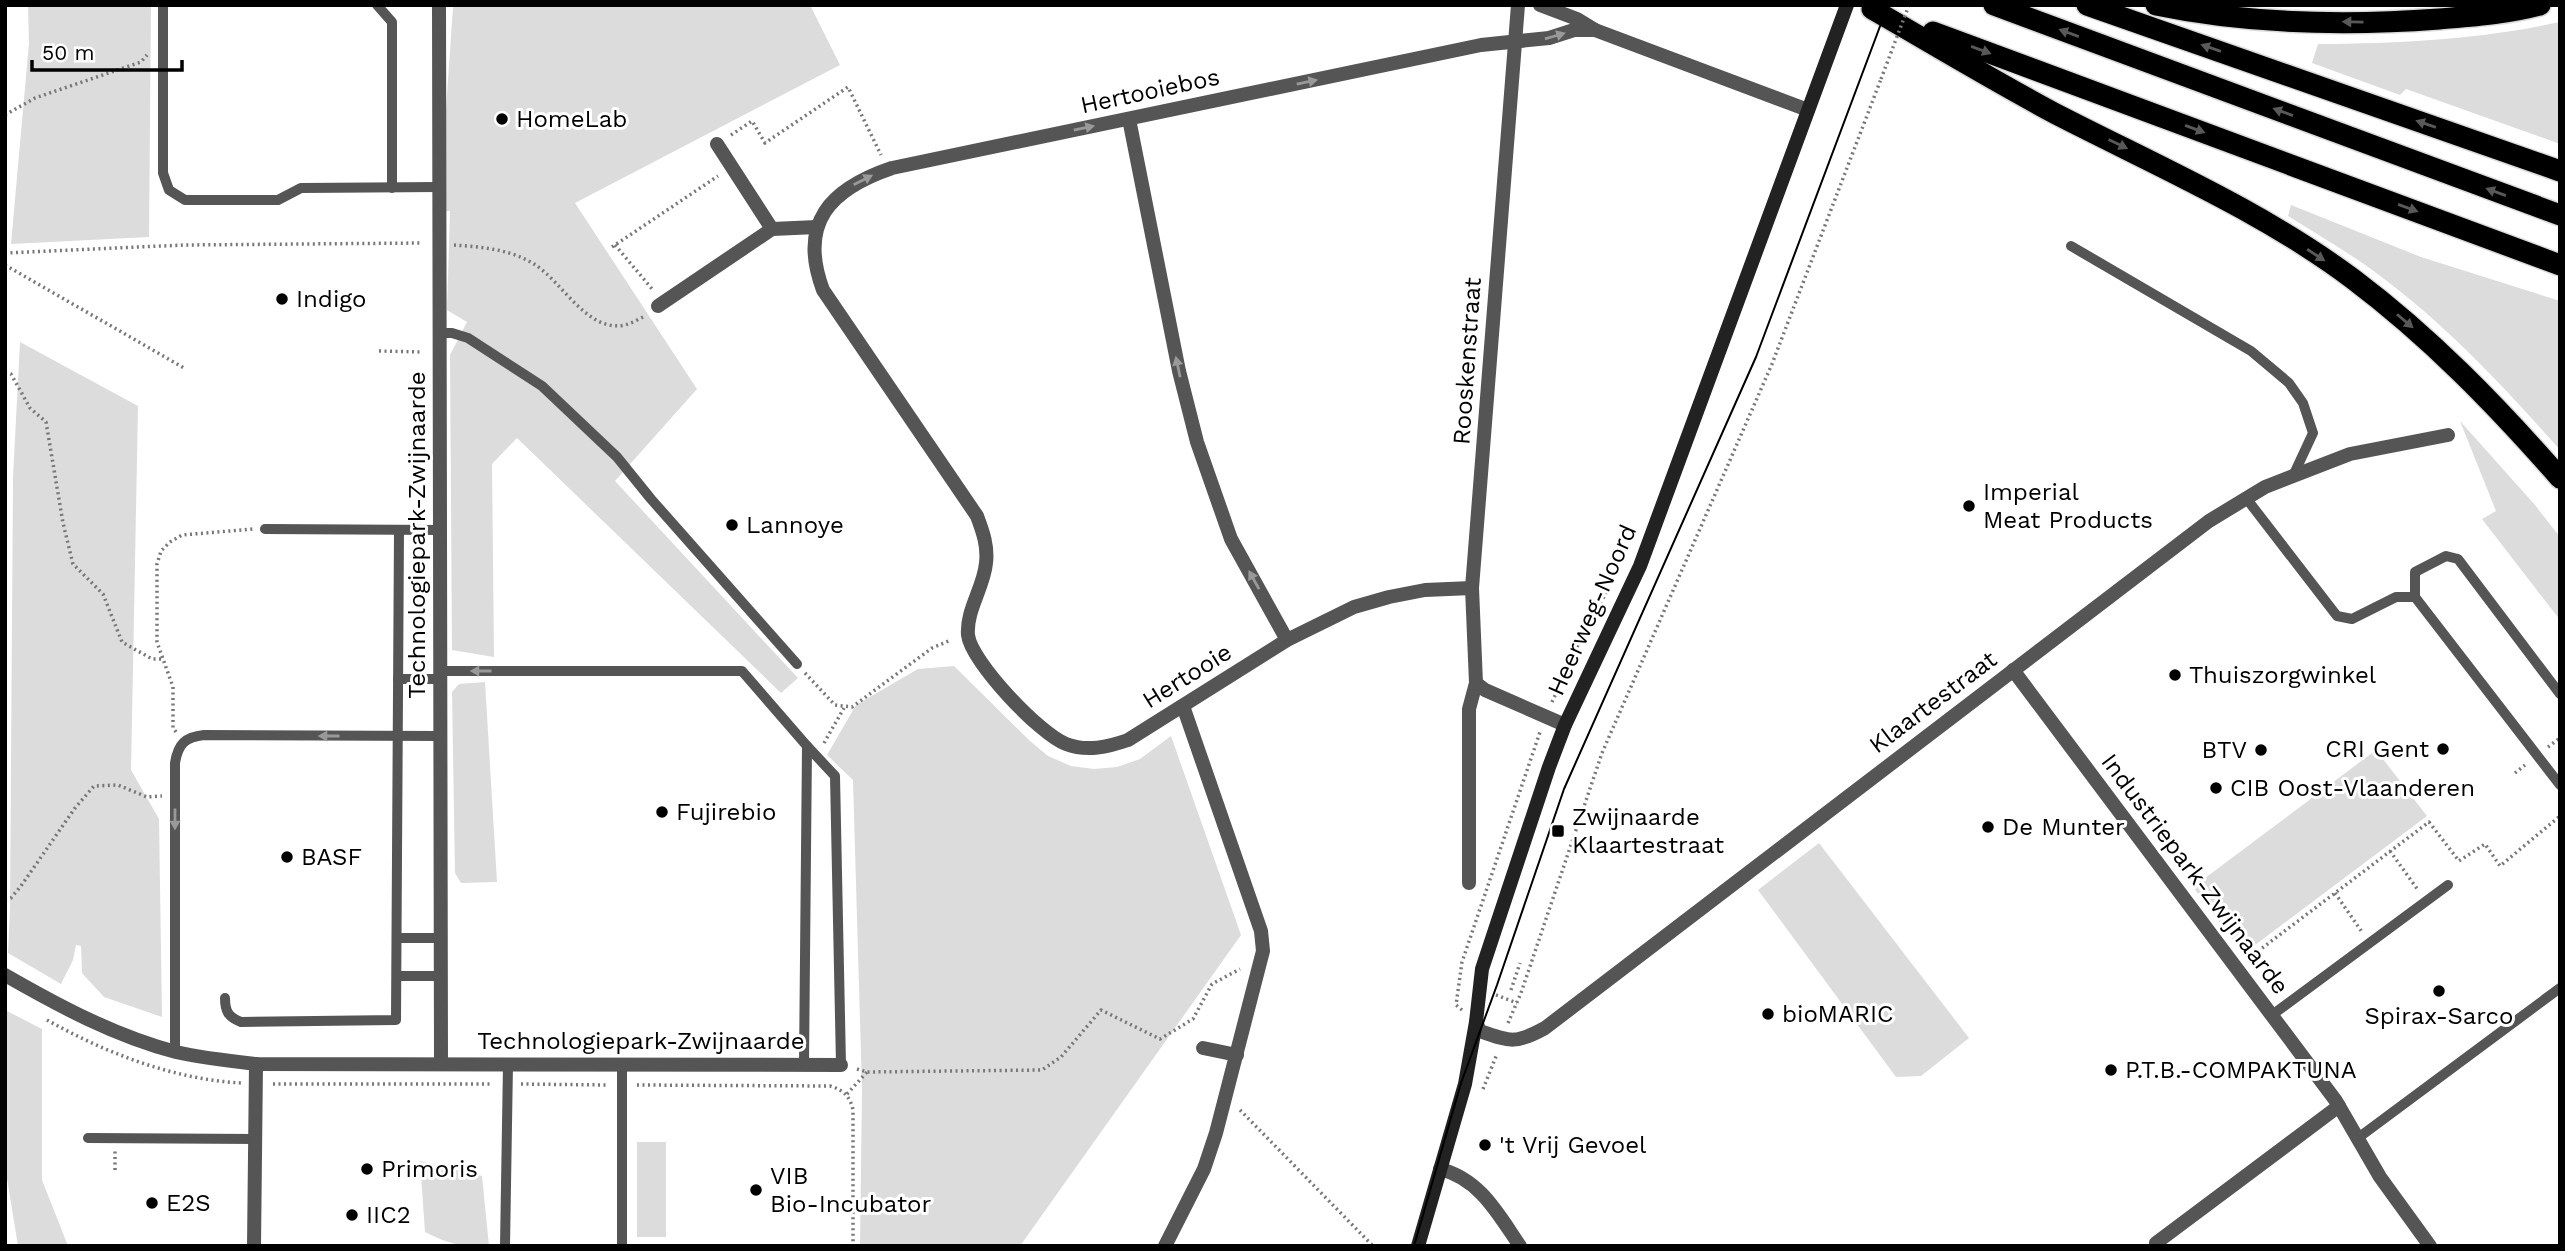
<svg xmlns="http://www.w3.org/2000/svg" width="2565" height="1251" viewBox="0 0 2565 1251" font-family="'Work Sans',sans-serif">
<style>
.green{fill:#dcdcdc}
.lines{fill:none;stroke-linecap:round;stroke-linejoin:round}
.highway-casing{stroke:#dbdbdb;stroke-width:24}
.path{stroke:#777;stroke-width:3.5;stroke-dasharray:2 3.5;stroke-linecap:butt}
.lane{stroke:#555;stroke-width:10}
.street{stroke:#555;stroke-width:14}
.secondary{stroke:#222;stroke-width:14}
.highway{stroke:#000;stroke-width:21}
.tram{stroke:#000;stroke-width:2}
.path-bridge{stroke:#777;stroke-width:3.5;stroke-dasharray:2 3.5;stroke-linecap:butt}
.oneway{fill:#595959}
.oneway2{fill:#999}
.poi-dot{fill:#000;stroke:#fff;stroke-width:2.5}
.labels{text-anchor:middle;stroke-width:6;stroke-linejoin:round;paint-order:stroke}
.street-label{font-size:24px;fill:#000;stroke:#fff}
.poi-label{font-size:24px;fill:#000;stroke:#fff;text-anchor:start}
</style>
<rect width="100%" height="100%" fill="#fff"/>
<g class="green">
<polygon points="28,5 151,5 149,237 11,244 29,43"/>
<polygon points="469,5 810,5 840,65 575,203 697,389 615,481 798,678 781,693 517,438 492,464 494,657 452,650 450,355 467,322 447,310 450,211 439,211 453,7"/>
<path d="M 2560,22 L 2560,144 L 2406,89 L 2400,95 L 2312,63 L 2318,44 C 2403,43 2476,40 2560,22 Z"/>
<path d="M 2291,205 L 2421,257 L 2560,301 L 2560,450 C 2500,382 2436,314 2361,262 C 2337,246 2312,231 2288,216 Z"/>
<polygon points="20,342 138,406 131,770 159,819 162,1017 104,997 82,973 81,946 76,945 73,960 61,984 8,953 10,908 13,477"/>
<polygon points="2460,421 2535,505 2560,537 2560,620 2482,519 2496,511"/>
<polygon points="954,666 1030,741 1048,756 1071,766 1094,769 1117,767 1140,759 1171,736 1241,935 1020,1246 860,1246 862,1089 853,780 827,755 856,705 918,669"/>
<polygon points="485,682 497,882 461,883 455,873 452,692 459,684"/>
<polygon points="2376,750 2427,816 2243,954 2193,887"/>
<polygon points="1819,843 1969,1038 1921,1076 1896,1077 1758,890"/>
<polygon points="5,1010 42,1029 42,1180 68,1246 18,1246 5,1166"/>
<rect x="637" y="1142" width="29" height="95"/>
<path d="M 420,1161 L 482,1176 L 489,1246 C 462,1246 450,1245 425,1232 Z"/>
</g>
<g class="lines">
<defs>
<g id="highway">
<polyline points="1994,5 2560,215"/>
<polyline points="2087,5 2560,171"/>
<path d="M 2156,5 C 2248,24 2345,26 2439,19 C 2474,16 2506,14 2540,5"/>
<path d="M 1872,9 C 1933,44 1994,81 2056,114 C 2157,166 2262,211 2353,279 C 2430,337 2496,405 2560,478"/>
<polyline points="1933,32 2560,265"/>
</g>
</defs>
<use href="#highway" class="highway-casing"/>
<g class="path">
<polyline points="5,115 35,98 141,62 147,55"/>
<polyline points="731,135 752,121 765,143 848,87 881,155"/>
<path d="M 454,245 C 481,247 510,249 534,264 C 563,282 587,333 625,325 C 632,323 639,319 645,316"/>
<polyline points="615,245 653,290"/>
<polyline points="612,247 718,176"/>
<polyline points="5,253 184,245 422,243"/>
<polyline points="5,265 184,368"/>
<polyline points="379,351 423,352"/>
<polyline points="5,373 11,374 30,408 46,422 63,523 73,564 103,594 122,642 152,659 163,659"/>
<polyline points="805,673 835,705 852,707 932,648 951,640"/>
<polyline points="1552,702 1583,634 1611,584"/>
<polyline points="176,732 173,728 173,687 157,642 157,564 161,551 170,542 182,535 253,529"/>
<polyline points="824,743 844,708"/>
<polyline points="2548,747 2560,738"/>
<polyline points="2515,773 2525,765"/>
<polyline points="2390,851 2418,890"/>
<polyline points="2335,893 2362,932"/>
<polyline points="5,899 11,898 21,886 75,808 94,786 118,785 147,797 162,796"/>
<polyline points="2249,958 2429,822 2459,861 2485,844 2500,866 2560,816"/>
<polyline points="1511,990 1520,963"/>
<polyline points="1496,995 1517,1003"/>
<polyline points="1462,1010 1456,1005 1462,962 1540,732"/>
<path d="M 47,1020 C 106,1053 172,1079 241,1083"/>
<polyline points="1508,1023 1521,993 1602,753 1772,364 1881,79"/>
<polyline points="857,1069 867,1072 1042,1070 1061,1057 1101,1010 1160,1039 1193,1019 1212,984 1240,969"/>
<polyline points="273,1084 493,1084"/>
<polyline points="521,1084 608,1085"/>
<path d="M 637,1085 L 830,1086 C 843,1090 850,1096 853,1110 L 853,1246"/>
<polyline points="1483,1089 1497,1054"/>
<polyline points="847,1094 867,1072"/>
<polyline points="1240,1110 1373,1246"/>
<polyline points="115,1170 115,1151"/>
</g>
<g class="lane">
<polyline points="163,5 163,173 169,190 185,200 278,200 301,188 439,187"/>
<polyline points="377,5 392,22 392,188"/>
<polyline points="2071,246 2251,351 2289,383 2303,403 2313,433 2293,476"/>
<polyline points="439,333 452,333 468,338 542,386 617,457 651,499 797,664"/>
<polyline points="2246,498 2337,616 2352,619 2396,597 2415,597 2560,785"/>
<polyline points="265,529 440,530"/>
<polyline points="2415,597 2415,572 2446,556 2458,559 2560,694"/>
<polyline points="440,671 742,671 807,746 804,1064"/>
<polyline points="398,679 440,679"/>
<polyline points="807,746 835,776 841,1065"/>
<polyline points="397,938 441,938"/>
<polyline points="397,976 441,976"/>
<path d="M 225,998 C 225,1011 228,1017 241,1022 L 396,1020 L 399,530"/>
<polyline points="2272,1015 2448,885"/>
<path d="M 175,1051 L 175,763 C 178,744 185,737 204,735 L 440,736"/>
<polyline points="622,1064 622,1246"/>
<polyline points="88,1138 256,1139"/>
<polyline points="2358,1138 2560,988"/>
<polyline points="505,1246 508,1064"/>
</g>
<g class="street">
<polyline points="439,5 441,1064"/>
<polyline points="1518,5 1472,588 1476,683 1485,690 1565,725"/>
<polyline points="1540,5 1577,19 1595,30 1808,110"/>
<polyline points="1129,119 1179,371 1197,442 1231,539 1287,640"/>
<polyline points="717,144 772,229"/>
<polyline points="658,306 772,229 817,227"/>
<path d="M 1472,588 L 1425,590 L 1389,597 L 1354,607 L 1287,640 L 1128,740 C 1108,747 1087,752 1066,744 C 1041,735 971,662 968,635 C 966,610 984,587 986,563 C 988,546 983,532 977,516 L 823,290 C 798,223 830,189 892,168 L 1481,45 L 1549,38 L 1574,30 L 1595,30"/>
<polyline points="2013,670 2336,1101 2380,1177 2430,1246"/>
<polyline points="1469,883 1469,709 1476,683"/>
<path d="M 5,975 C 59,1006 115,1036 176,1052 C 202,1058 229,1061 256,1064 L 841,1065"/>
<path d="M 1476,1022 L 1480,1031 C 1511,1042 1516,1044 1545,1028 L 2209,521 L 2265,487 L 2350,454 L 2448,435"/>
<polyline points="1203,1048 1237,1055"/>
<path d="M 1440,1169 C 1480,1179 1498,1214 1520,1246"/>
<polyline points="2156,1243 2339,1106"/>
<polyline points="254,1246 256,1064"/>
<polyline points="1165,1246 1204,1169 1216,1133 1263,951 1261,931 1183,706"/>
</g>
<polyline class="secondary" points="1418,1246 1465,1084 1476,1022 1482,969 1549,767 1565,725 1640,566 1847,5"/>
<use href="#highway" class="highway"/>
<polyline class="tram" points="1414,1246 1461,1083 1497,985 1564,789 1756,357 1888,5"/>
<polyline class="path-bridge" points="1881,79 1909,5"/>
</g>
<defs><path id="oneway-solid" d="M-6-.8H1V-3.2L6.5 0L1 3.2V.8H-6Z" transform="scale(1.75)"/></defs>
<g class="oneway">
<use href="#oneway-solid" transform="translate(2353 22) rotate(-179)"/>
<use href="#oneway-solid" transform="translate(2069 33) rotate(-160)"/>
<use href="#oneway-solid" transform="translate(2211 48) rotate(-161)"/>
<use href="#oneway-solid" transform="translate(1981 50) rotate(20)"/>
<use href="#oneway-solid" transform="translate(2283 112) rotate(-160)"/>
<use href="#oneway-solid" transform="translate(2426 124) rotate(-161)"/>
<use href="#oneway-solid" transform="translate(2195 129) rotate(20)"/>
<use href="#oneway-solid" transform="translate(2118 144) rotate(26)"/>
<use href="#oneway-solid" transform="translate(2496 192) rotate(-160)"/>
<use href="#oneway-solid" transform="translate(2408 208) rotate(20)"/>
<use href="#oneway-solid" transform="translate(2316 255) rotate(33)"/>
<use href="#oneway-solid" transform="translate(2405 321) rotate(40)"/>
</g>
<g class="oneway2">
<use href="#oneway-solid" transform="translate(1555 36) rotate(-16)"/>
<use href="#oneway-solid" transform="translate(1307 82) rotate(-12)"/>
<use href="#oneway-solid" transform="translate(1084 128) rotate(-12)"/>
<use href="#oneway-solid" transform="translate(863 180) rotate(-27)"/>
<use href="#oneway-solid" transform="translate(1178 367) rotate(-102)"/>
<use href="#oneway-solid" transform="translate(1254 580) rotate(-119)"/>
<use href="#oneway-solid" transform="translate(481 671) rotate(-180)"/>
<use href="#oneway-solid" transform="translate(329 736) rotate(-180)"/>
<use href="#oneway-solid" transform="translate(175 819) rotate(90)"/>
</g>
<g class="poi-dot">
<circle cx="502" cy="119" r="7"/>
<circle cx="282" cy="299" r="7"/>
<circle cx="1969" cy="506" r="7"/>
<circle cx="732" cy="525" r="7"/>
<circle cx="2175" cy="675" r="7"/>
<circle cx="2443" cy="749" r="7"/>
<circle cx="2261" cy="750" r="7"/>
<circle cx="2216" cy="788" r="7"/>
<circle cx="662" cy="812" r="7"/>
<circle cx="1988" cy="827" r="7"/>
<rect x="1551" y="824" width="14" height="14" rx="3.5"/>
<circle cx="287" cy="857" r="7"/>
<circle cx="2439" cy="991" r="7"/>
<circle cx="1768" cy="1014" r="7"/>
<circle cx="2111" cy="1070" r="7"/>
<circle cx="1485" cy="1145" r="7"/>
<circle cx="367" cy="1169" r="7"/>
<circle cx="756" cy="1190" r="7"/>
<circle cx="152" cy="1203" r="7"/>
<circle cx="352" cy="1215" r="7"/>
</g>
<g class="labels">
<g class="street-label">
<text transform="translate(1150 91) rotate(-12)" y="8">Hertooiebos</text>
<text transform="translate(1467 361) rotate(-86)" y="8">Rooskenstraat</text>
<text transform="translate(417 535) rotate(-90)" y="8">Technologiepark-Zwijnaarde</text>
<text transform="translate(1592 610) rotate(-66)" y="8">Heerweg-Noord</text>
<text transform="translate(1187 676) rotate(-32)" y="8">Hertooie</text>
<text transform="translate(1933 702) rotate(-37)" y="8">Klaartestraat</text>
<text transform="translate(2195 874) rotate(53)" y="8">Industriepark-Zwijnaarde</text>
<text x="641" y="1049">Technologiepark-Zwijnaarde</text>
</g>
<g class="poi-label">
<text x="516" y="127">HomeLab</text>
<text x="296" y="307">Indigo</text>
<text x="1983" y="500">Imperial<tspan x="1983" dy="28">Meat Products</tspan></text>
<text x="746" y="533">Lannoye</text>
<text x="2189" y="683">Thuiszorgwinkel</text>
<text x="2429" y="757" text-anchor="end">CRI Gent</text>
<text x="2247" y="758" text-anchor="end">BTV</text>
<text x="2230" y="796">CIB Oost-Vlaanderen</text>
<text x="676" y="820">Fujirebio</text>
<text x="1572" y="825">Zwijnaarde<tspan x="1572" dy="28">Klaartestraat</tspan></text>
<text x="2002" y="835">De Munter</text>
<text x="301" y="865">BASF</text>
<text x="1782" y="1022">bioMARIC</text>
<text x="2439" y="1024" text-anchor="middle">Spirax-Sarco</text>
<text x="2125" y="1078">P.T.B.-COMPAKTUNA</text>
<text x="1499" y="1153">'t Vrij Gevoel</text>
<text x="381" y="1177">Primoris</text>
<text x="770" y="1184">VIB<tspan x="770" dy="28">Bio-Incubator</tspan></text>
<text x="166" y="1211">E2S</text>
<text x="366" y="1223">IIC2</text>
</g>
</g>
<rect width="2565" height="1251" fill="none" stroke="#000000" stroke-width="14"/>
<path d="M32 60v10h150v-10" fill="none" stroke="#000000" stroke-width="3.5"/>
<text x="42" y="60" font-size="21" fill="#000000" stroke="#ffffff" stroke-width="5" paint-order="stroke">50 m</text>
</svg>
